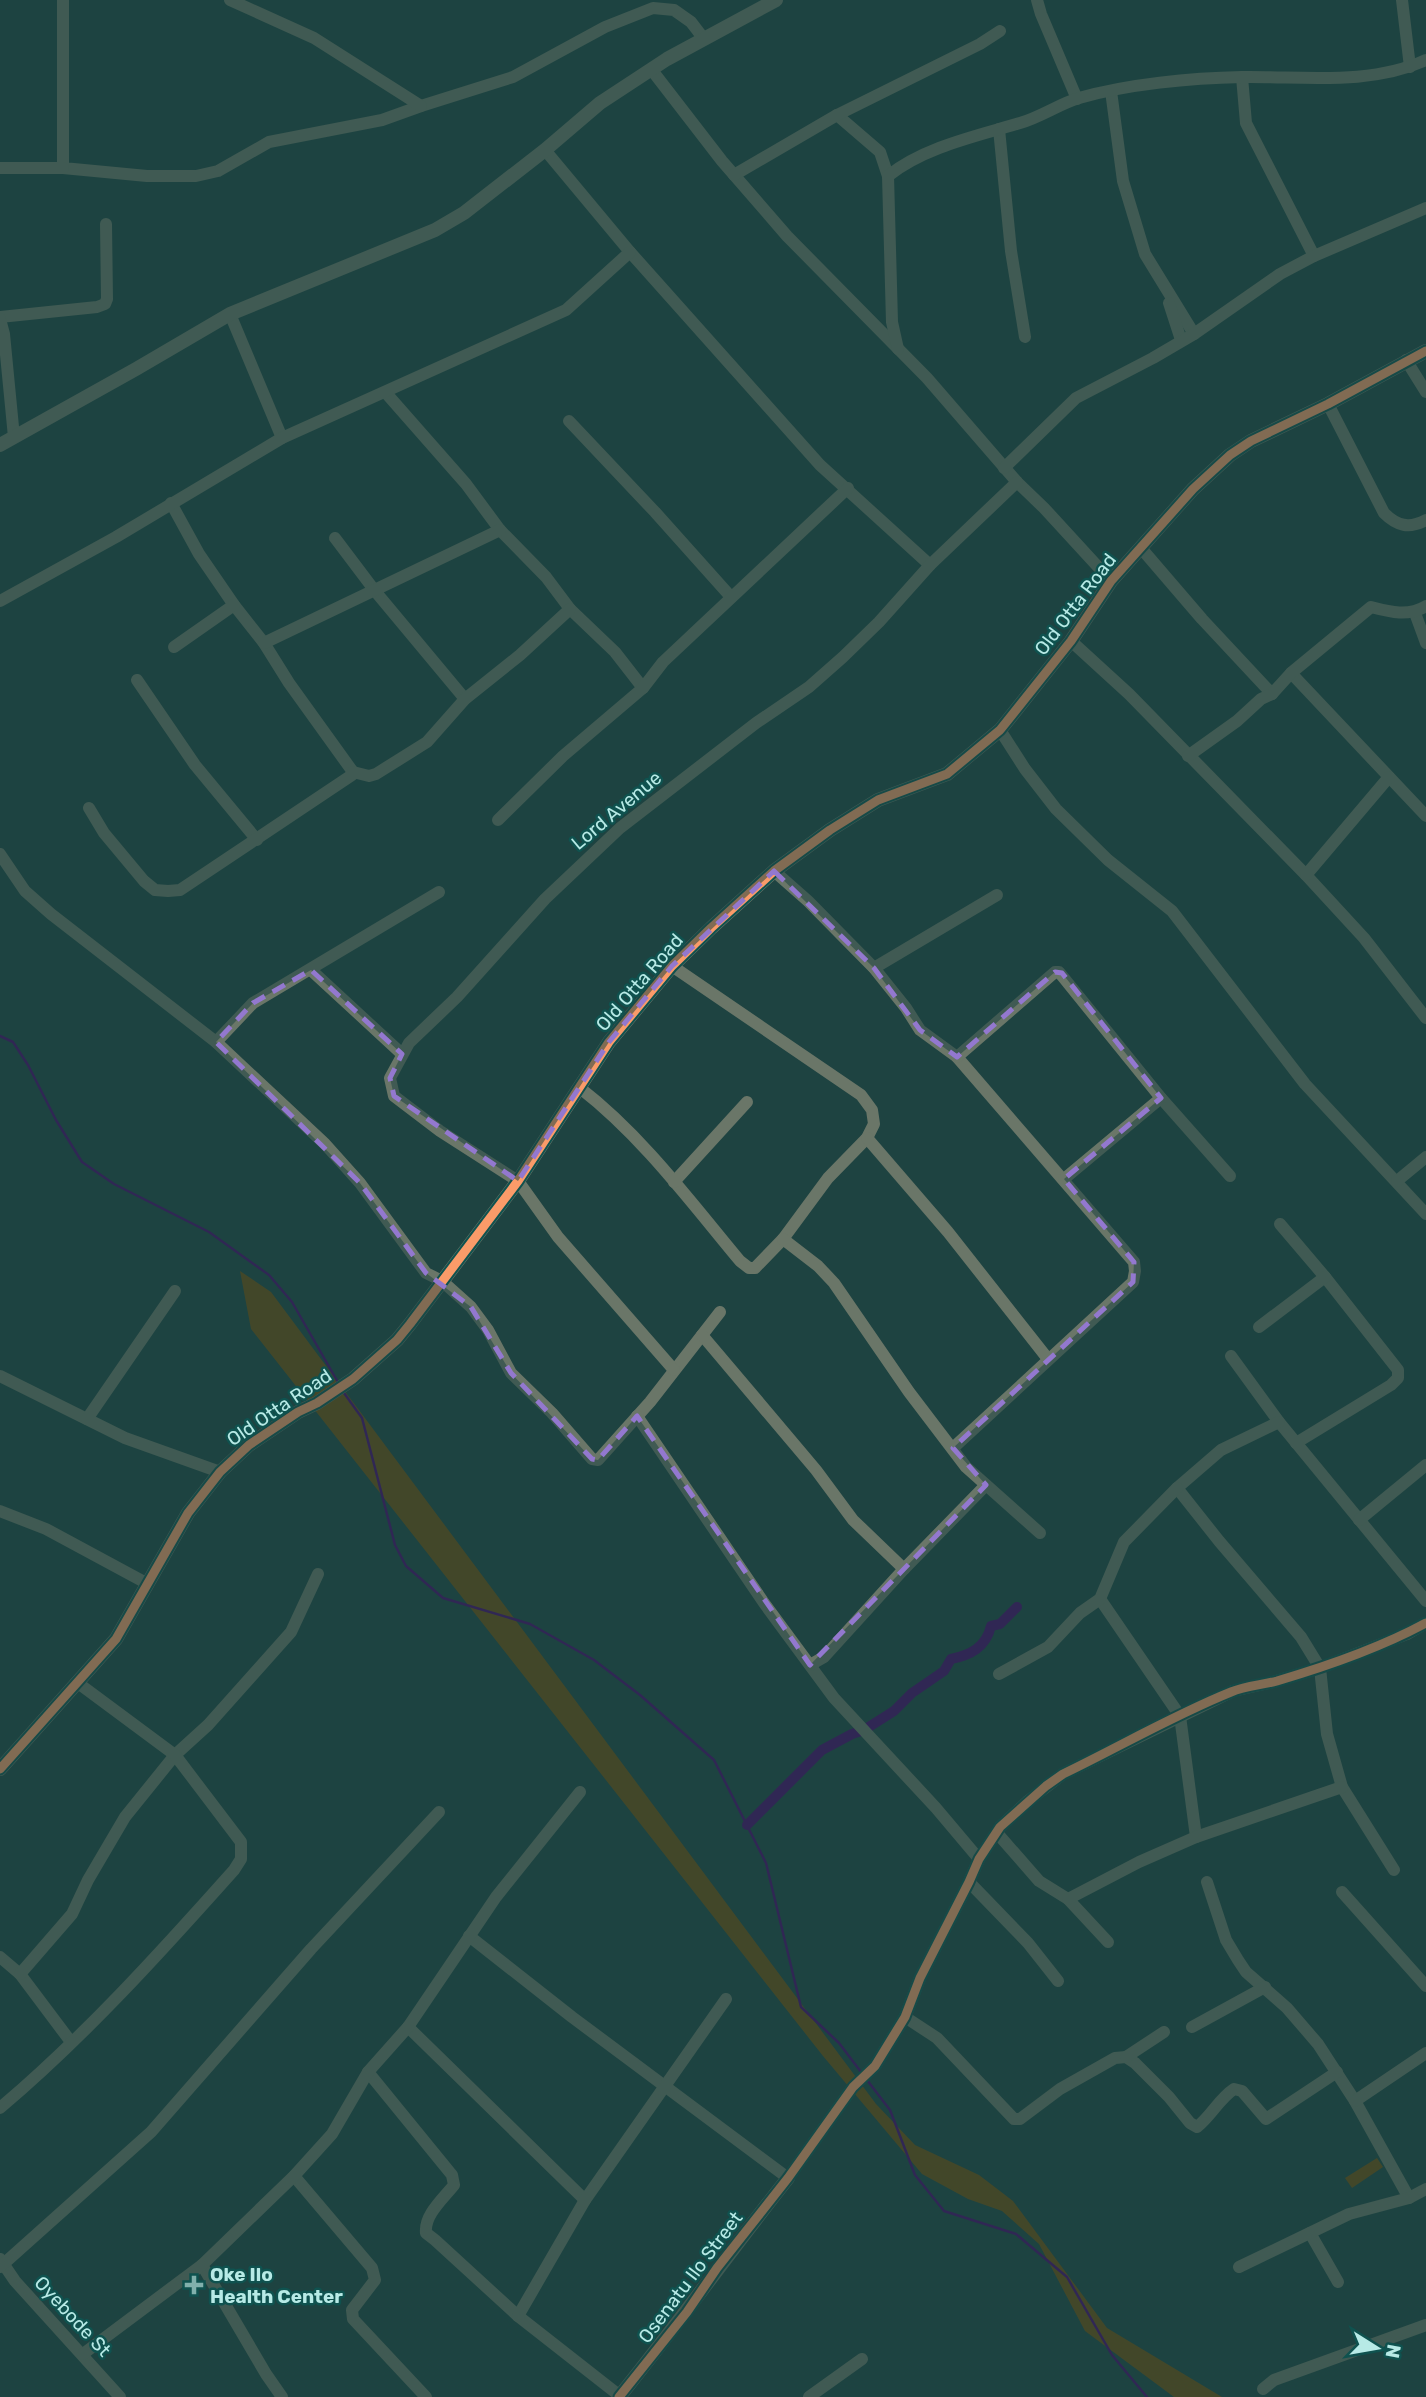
<svg xmlns="http://www.w3.org/2000/svg" width="1426" height="2397" viewBox="0 0 1426 2397" font-family="Rubik,sans-serif">
<style>
.green{fill:#704d0d}
.lines{fill:none;stroke-linecap:round;stroke-linejoin:round}
.stream{stroke:#48066b;stroke-width:2.5}
.canal{stroke:#48066b;stroke-width:10}
.minor{stroke:#6a7668;stroke-width:12}
.tertiary{stroke:#6a7668;stroke-width:14}
.cycleway-casing{stroke:#0f524f;stroke-width:13}
.cycleway{stroke:#fa9b69;stroke-width:9}
.marked{fill:none;stroke:#9378cf;stroke-width:5;stroke-dasharray:14 9;stroke-linejoin:round}
.poi-dot{fill:#81b0ac;stroke:#0f524f;stroke-width:2.5}
.labels{text-anchor:middle;stroke-width:5;stroke-linejoin:round;paint-order:stroke}
.street-label{font-size:19px;fill:#b7eae6;stroke:#0f524f}
.poi-label{font-size:19px;font-weight:bold;fill:#b7eae6;stroke:#0f524f;text-anchor:start}
</style>
<rect width="100%" height="100%" fill="#1e4341"/>
<g class="green">
<polygon points="240,1271 271,1292 876,2104 915,2145 979,2175 1013,2201 1107,2328 1222,2397 1174,2397 1085,2331 1039,2244 1002,2211 968,2199 922,2174 823,2056 251,1329"/>
<polygon points="1377,2158 1383,2167 1352,2188 1345,2178"/>
</g>
<g class="lines">
<g class="stream">
<polyline points="0,1036 13,1042 28,1065 56,1120 82,1162 114,1184 209,1232 269,1275 292,1302 339,1384"/>
<polyline points="344,1393 362,1418 395,1545 406,1566 443,1598 530,1624 594,1660 640,1695 714,1760 766,1863 801,2007 839,2043 861,2072"/>
<polyline points="867,2080 890,2110 915,2175 944,2211 1016,2234 1067,2277 1112,2355 1147,2397"/>
</g>
<path class="canal" d="M 747,1825 L 822,1750 L 852,1734 L 864,1730 L 894,1711 L 912,1693 L 944,1671 L 951,1659 C 971,1655 986,1647 991,1626 L 1000,1624 L 1017,1607"/>
<g class="minor">
<polyline points="63,0 63,168 147,176 196,176 218,171 269,142 382,120 421,106 513,77 605,27 653,8 674,10 691,22 704,39"/>
<polyline points="230,0 314,38 421,106"/>
<polyline points="1037,0 1041,14 1077,99"/>
<polyline points="1402,0 1410,67"/>
<polyline points="651,69 722,161 787,236 927,378 1017,482 1044,508 1111,581"/>
<polyline points="1242,77 1246,123 1314,256"/>
<polyline points="1111,91 1123,181 1145,254 1194,334"/>
<polyline points="837,115 880,152 888,176"/>
<polyline points="999,129 1011,251 1025,337"/>
<polyline points="545,150 630,252 820,465 930,565"/>
<polyline points="0,168 63,168"/>
<polyline points="734,175 837,115 980,44 1000,31"/>
<polyline points="1169,303 1181,340"/>
<polyline points="230,314 282,438"/>
<polyline points="0,317 97,307 105,304 107,299 106,224"/>
<polyline points="0,319 4,334 14,437"/>
<path d="M 898,349 L 892,322 L 888,176 C 924,147 977,136 1020,123 C 1041,117 1059,104 1079,98 C 1128,84 1191,78 1242,77 C 1302,76 1370,86 1426,60"/>
<polyline points="1406,360 1426,392"/>
<polyline points="386,393 466,484 500,530 546,577 570,609 615,652 643,688"/>
<path d="M 1328,404 L 1384,513 C 1397,526 1409,529 1426,520"/>
<polyline points="569,421 655,512 731,597"/>
<polyline points="1004,468 1076,398 1153,358 1194,334 1280,274 1314,256 1426,208"/>
<polyline points="171,503 199,554 234,605 264,643 289,683 353,772"/>
<polyline points="335,538 375,591 465,699"/>
<polyline points="1141,548 1202,619 1272,694"/>
<polyline points="0,601 116,537 282,438 566,310 630,252"/>
<polyline points="1415,613 1426,643"/>
<polyline points="1071,641 1129,694 1306,875 1364,938 1426,1018"/>
<polyline points="264,643 500,530"/>
<polyline points="174,647 234,605"/>
<polyline points="1291,673 1426,816"/>
<polyline points="137,680 195,765 257,840"/>
<polyline points="1000,730 1025,769 1056,809 1108,860 1172,911 1305,1084 1426,1214"/>
<path d="M 1188,756 L 1237,721 L 1261,699 L 1272,694 L 1291,673 L 1371,607 C 1390,612 1408,617 1426,606"/>
<polyline points="89,808 104,833 144,881 155,890 168,891 180,890 352,775 353,772 369,776 376,774 427,742 465,699 520,655 570,609"/>
<polyline points="498,820 563,756 643,688 663,662 848,488"/>
<polyline points="0,854 25,891 51,914 216,1042 325,1144 360,1183 426,1273 442,1281 471,1307 488,1330 511,1373 552,1413 592,1459 598,1460 650,1402 720,1312"/>
<polyline points="774,871 808,901 874,968 906,1008 920,1030 957,1057 1134,1262 1135,1271 1133,1282 953,1448"/>
<polyline points="1306,875 1389,777"/>
<polyline points="874,968 997,895"/>
<polyline points="311,970 402,1054"/>
<polyline points="216,1042 253,1003 439,892"/>
<polyline points="957,1057 1055,972 1059,972 1161,1098 1230,1176"/>
<path d="M 580,1088 C 642,1136 690,1201 740,1261 L 749,1268 L 755,1268 L 783,1239 L 828,1178 L 867,1138 L 874,1124 L 872,1110 L 861,1095 L 672,966"/>
<polyline points="867,1138 948,1232 1048,1359"/>
<polyline points="1064,1179 1161,1098"/>
<polyline points="1397,1181 1426,1157"/>
<polyline points="674,1182 747,1102"/>
<polyline points="1280,1224 1325,1277 1398,1370 1398,1378 1391,1385 1296,1443"/>
<polyline points="783,1239 818,1266 834,1283 909,1392 966,1467 1040,1533"/>
<polyline points="1259,1327 1325,1277"/>
<polyline points="702,1335 816,1470 853,1520 904,1569"/>
<polyline points="1231,1356 1279,1422 1426,1601"/>
<polyline points="674,1370 558,1237 518,1181 440,1131 394,1096 390,1078 409,1043 457,997 545,899 620,828 756,723 809,687 843,657 879,622 930,565 1017,482"/>
<polyline points="0,1376 125,1438 220,1472"/>
<polyline points="637,1416 764,1603 834,1698 936,1808 979,1859"/>
<polyline points="87,1419 175,1291"/>
<polyline points="1279,1422 1221,1450 1177,1488 1219,1541 1301,1637 1320,1668 1327,1734 1342,1787 1394,1870"/>
<polyline points="0,1511 46,1529 148,1584"/>
<polyline points="1359,1520 1426,1465"/>
<polyline points="1100,1599 1180,1716 1196,1837"/>
<polyline points="810,1665 824,1657 904,1569 986,1485"/>
<polyline points="999,1674 1048,1647 1080,1613 1100,1599 1124,1542 1177,1488"/>
<polyline points="997,1833 1039,1881 1068,1899 1108,1942"/>
<polyline points="969,1882 1028,1943 1058,1981"/>
<polyline points="1207,1882 1226,1940 1238,1960 1246,1972 1287,2008 1318,2044 1355,2101 1409,2198"/>
<polyline points="1342,1892 1426,1986"/>
<polyline points="1068,1899 1139,1862 1196,1837 1342,1787"/>
<polyline points="469,1936 572,2017 788,2178 853,2087 875,2066 905,2017 920,1978 969,1882 979,1859 1000,1827 1028,1801 1063,1774 1233,1691 1273,1682 1320,1668 1407,1634 1426,1623"/>
<polyline points="0,1957 20,1974 71,2042"/>
<polyline points="20,1974 72,1914 88,1880 125,1817 175,1755 208,1725 291,1632 318,1574"/>
<path d="M 905,2017 L 937,2038 L 1014,2119 L 1020,2119 L 1060,2089 L 1115,2058 L 1126,2057 L 1135,2063 L 1169,2097 L 1190,2123 L 1197,2127 C 1211,2116 1219,2099 1234,2089 L 1242,2091 L 1266,2119 L 1337,2072"/>
<polyline points="408,2027 585,2200"/>
<polyline points="1192,2027 1265,1987"/>
<polyline points="1126,2057 1164,2032"/>
<path d="M 368,2072 L 452,2175 L 454,2185 C 443,2199 424,2215 426,2233 L 435,2240 L 518,2316 L 620,2396"/>
<polyline points="1355,2101 1426,2053"/>
<path d="M 0,2108 C 85,2036 160,1953 234,1870 L 241,1859 L 241,1842 L 175,1755 L 78,1683"/>
<polyline points="294,2176 372,2268 375,2280 352,2310 353,2319 426,2397"/>
<polyline points="1310,2233 1338,2282"/>
<polyline points="0,2259 15,2281 120,2397"/>
<polyline points="202,2265 266,2374 282,2397"/>
<polyline points="0,2267 151,2132 311,1949 439,1812"/>
<polyline points="1239,2267 1349,2214 1409,2198 1426,2189"/>
<polyline points="518,2316 585,2200 726,1999"/>
<polyline points="83,2354 202,2265 294,2176 332,2134 368,2072 408,2027 496,1897 580,1792"/>
<polyline points="1263,2389 1274,2380 1426,2325"/>
<polyline points="809,2397 862,2359"/>
</g>
<g class="tertiary">
<polyline points="0,445 136,369 230,314 435,230 464,213 545,150 600,103 667,59 776,0"/>
<polyline points="0,1769 116,1639 188,1513 220,1472 249,1445 298,1412 317,1403 353,1379 397,1340 410,1324 518,1181 609,1042 672,966 711,928 774,871 830,830 878,800 947,774 1000,730 1071,641 1111,581 1193,489 1230,455 1251,441 1328,404 1426,351"/>
<path d="M 619,2397 C 677,2325 731,2250 788,2178"/>
</g>
<defs>
<g id="cycleway">
<polyline points="0,1769 116,1639 188,1513 220,1472 249,1445 298,1412 317,1403 353,1379 397,1340 410,1324 518,1181 609,1042 672,966 711,928 774,871 830,830 878,800 947,774 1000,730 1071,641 1111,581 1193,489 1230,455 1251,441 1328,404 1426,351"/>
<path d="M 619,2397 L 687,2312 L 717,2268 L 788,2178 L 853,2087 L 875,2066 L 905,2017 L 920,1978 L 969,1882 L 979,1859 L 1000,1827 L 1046,1786 L 1063,1774 C 1119,1747 1174,1715 1231,1692 C 1245,1686 1262,1685 1277,1681 C 1328,1666 1380,1648 1426,1623"/>
</g>
</defs>
<use href="#cycleway" class="cycleway-casing"/>
<use href="#cycleway" class="cycleway"/>
</g>
<path d="M0 0H1426V2397H0ZM 774,871 L 874,968 L 920,1030 L 957,1057 L 1055,972 L 1062,973 L 1161,1098 L 1064,1179 L 1134,1262 L 1133,1282 L 953,1448 L 986,1485 L 810,1665 L 637,1416 L 598,1460 L 592,1459 L 511,1373 L 471,1307 L 426,1273 L 360,1183 L 216,1042 L 253,1003 L 311,970 L 402,1054 L 390,1078 L 394,1096 L 518,1181 L 609,1042 L 672,966 Z" fill="#1e4341" fill-opacity=".55" fill-rule="evenodd"/>
<path class="marked" d="M 774,871 L 874,968 L 920,1030 L 957,1057 L 1055,972 L 1062,973 L 1161,1098 L 1064,1179 L 1134,1262 L 1133,1282 L 953,1448 L 986,1485 L 810,1665 L 637,1416 L 598,1460 L 592,1459 L 511,1373 L 471,1307 L 426,1273 L 360,1183 L 216,1042 L 253,1003 L 311,970 L 402,1054 L 390,1078 L 394,1096 L 518,1181 L 609,1042 L 672,966 Z"/>
<path class="poi-dot" d="M190.5 2274.5h7v7h7v7h-7v7h-7v-7h-7v-7h7z"/>
<g class="labels">
<g class="street-label">
<text transform="translate(1075 604) rotate(-53)" y="7">Old Otta Road</text>
<text transform="translate(616 810) rotate(-40)" y="7">Lord Avenue</text>
<text transform="translate(639 982) rotate(-49)" y="7">Old Otta Road</text>
<text transform="translate(279 1407) rotate(-34)" y="7">Old Otta Road</text>
<text transform="translate(690 2277) rotate(-53)" y="7">Osenatu Ilo Street</text>
<text transform="translate(73 2316) rotate(47)" y="7">Oyebode St</text>
</g>
<g class="poi-label">
<text x="210" y="2281">Oke Ilo<tspan x="210" dy="22">Health Center</tspan></text>
</g>
</g>
<g transform="translate(1377 2348) rotate(101)" stroke="#0f524f" stroke-width="5" paint-order="stroke">
<path d="M0-5L12 26L0 18L-12 26Z" fill="#b7eae6"/>
<text y="-10" font-size="19" font-weight="bold" text-anchor="middle" fill="#b7eae6">N</text>
</g>
</svg>
